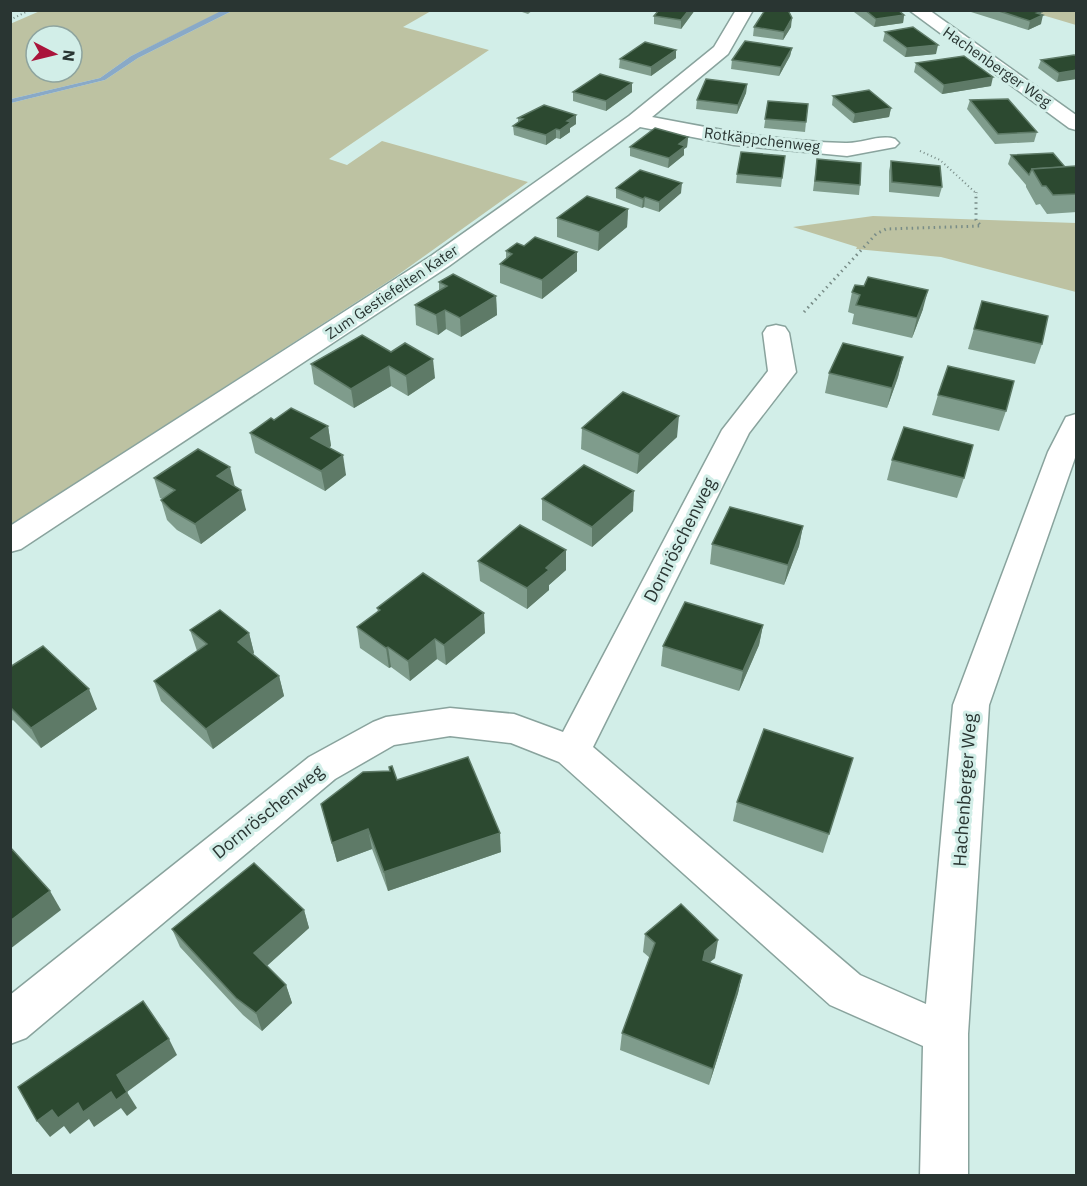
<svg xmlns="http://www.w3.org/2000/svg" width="1087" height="1186" viewBox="0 0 1087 1186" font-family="'IBM Plex Sans',sans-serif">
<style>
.green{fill:#bdc2a2;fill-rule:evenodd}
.water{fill:#89a9c7}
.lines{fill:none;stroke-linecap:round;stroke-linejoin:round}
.minor-casing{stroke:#89a39d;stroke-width:3}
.path-far1{stroke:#788c87;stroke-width:2;stroke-dasharray:1 3;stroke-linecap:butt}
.path{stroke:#788c87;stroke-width:3;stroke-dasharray:1.5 4;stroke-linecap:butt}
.minor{fill:#fff;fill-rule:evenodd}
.wall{fill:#7f9c8c}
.shaded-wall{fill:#5e7a67}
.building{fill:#2c4930;stroke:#5e7a67;stroke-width:1.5}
.labels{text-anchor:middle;stroke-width:6;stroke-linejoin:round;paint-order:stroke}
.far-street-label{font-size:15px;fill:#293532;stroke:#d2eee8}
.street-label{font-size:18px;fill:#293532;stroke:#d2eee8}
</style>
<rect width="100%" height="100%" fill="#d2eee8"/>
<g class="green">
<path d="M 40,11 L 223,11 L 131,56 L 100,78 L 11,99 L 10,24 ZM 36,36 L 72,36 L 72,72 L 36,72 Z"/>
<polygon points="232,11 431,11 403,27 489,50 329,159 347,165 382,141 528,182 395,277 11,525 11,103 105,80 138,58"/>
<polygon points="1043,11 1076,11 1076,25 1039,14"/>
<polygon points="873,216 1076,223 1076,292 941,257 856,249 857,247 793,227"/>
</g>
<polygon class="water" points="223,10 232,11 138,58 105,80 11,103 11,99 100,78 131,56"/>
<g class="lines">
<defs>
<g id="minor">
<path d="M 736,10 L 753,10 L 728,54 L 652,117 C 715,129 781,142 845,143 C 862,144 879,134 895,139 L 899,143 L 895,147 L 847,156 L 734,145 L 640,127 L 449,266 L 21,549 L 10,552 L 10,526 L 431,256 L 629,116 L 714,47 Z"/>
<polygon points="909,10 929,10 1076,115 1076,130 1069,128"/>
<polygon points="776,325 785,327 789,333 796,372 749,433 593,747 860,975 926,1004 953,705 1048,452 1066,417 1076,414 1076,455 989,705 968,1034 968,1176 920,1176 923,1046 830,1005 559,762 511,743 450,736 394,745 335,779 26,1038 10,1044 10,995 309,757 373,722 386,717 450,708 514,714 563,732 722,430 768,371 763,333 767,327"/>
</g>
</defs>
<use href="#minor" class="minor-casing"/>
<g class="path-far1">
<polyline points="10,20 30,10"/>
<polyline points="920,151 940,160 977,194"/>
</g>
<polyline class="path" points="804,312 876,234 886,229 981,226 976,220 976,192"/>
<use href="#minor" class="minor"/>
</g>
<g class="wall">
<polygon points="516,10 533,10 528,14"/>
<polygon points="695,10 681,29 654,24 654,16"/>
<polygon points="854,10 898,10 904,15 903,23 874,27 854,12"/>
<polygon points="972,10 1037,10 1041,12 1041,24 1028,30 971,12"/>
<polygon points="754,27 791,27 783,40 753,36"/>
<polygon points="885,32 936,54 905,57 883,41"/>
<polygon points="792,48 790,56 779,76 731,69 732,60"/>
<polygon points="1077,56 1057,82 1038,68 1041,60"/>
<polygon points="676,58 651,76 619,68 620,59"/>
<polygon points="916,63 991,86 942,94 914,72"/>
<polygon points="747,84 746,93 737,114 696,109 697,100"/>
<polygon points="573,92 632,92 606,111 573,101"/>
<polygon points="833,96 891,108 889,117 853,123 832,105"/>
<polygon points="970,100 1037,132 1034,142 995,144 967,109"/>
<polygon points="768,101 806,122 805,132 764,128"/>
<polygon points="576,115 576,124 570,128 570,132 560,139 556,138 546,145 514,135 513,126 518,122 518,118"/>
<polygon points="688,137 687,147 684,149 684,155 668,168 630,156 630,147"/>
<polygon points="1011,155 1065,167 1077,167 1077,212 1047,214 1040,204 1036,205 1026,187 1026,185 1008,164"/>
<polygon points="785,156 781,187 736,183 737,174"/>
<polygon points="817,159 860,185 859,195 813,191"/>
<polygon points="891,161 942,187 939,197 889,192 889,171"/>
<polygon points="616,188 681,193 659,212 644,207 642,208 616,198"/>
<polygon points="628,209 627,227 598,251 557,237 557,218"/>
<polygon points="506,251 577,271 542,299 500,283 500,264 506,258"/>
<polygon points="439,282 496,296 497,315 461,337 446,329 438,335 416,325 415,305 439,291"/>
<polygon points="852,292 923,309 912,338 852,324 854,314 848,312"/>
<polygon points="982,301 1042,344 1035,364 968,349"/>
<polygon points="362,335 435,378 408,396 391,386 354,408 314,384 311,364"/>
<polygon points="903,357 898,377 887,408 825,393 829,373"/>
<polygon points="938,395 1006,411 999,431 932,415"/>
<polygon points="274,420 328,426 331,446 329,448 346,475 325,491 255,453 250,433"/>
<polygon points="582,428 677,437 637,474 581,449"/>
<polygon points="892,460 964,478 957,498 887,480"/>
<polygon points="154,478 235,487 246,510 201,544 177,530 167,520 161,500 162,499 160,498"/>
<polygon points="542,499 633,511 592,547 542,520"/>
<polygon points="803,526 799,546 784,585 710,564 712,544"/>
<polygon points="566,550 566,570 549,585 549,590 527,609 480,581 478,561"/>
<polygon points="377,608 485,633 446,665 437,659 410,681 391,667 389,668 360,648 357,627 378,612"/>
<polygon points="763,625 759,645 739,691 661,666 663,646"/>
<polygon points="190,630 249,633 254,653 253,654 279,676 284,696 213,749 161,701 154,681 197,651"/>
<polygon points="10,667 97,709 41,748 13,720 10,722"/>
<polygon points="853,758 823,853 733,821 737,802"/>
<polygon points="389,767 397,780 501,852 388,891 372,849 337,862 321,804 389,771"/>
<polygon points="304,910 309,928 267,966 286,985 292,1003 262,1031 243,1015 180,947 172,929"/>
<polygon points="645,934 715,958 709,963 742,975 738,993 709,1085 620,1050 622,1033 650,958 643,952"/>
</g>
<g class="shaded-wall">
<polygon points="689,10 695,10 681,29 681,20"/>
<polygon points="1041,12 1039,17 1043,15 1041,24 1028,30 1030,21 1037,13"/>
<polygon points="904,15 903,23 874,27 876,19"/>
<polygon points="792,18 791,27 783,40 784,32"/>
<polygon points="938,45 936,54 905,57 907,48"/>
<polygon points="792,48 790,56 779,76 781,67"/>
<polygon points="676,50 676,58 651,76 651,67"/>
<polygon points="1077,70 1077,79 1057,82 1059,73"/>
<polygon points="993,77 991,86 942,94 944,85"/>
<polygon points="632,83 632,92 606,111 606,101"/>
<polygon points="747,84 746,93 737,114 738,105"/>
<polygon points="891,108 889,117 853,123 855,114"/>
<polygon points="576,115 576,124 570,128 570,132 560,139 560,130 567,121"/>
<polygon points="556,129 556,138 546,145 546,135"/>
<polygon points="688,137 687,147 684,149 684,155 668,168 669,158 679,144"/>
<polygon points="682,183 681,193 659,212 659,202"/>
<polygon points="645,197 644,207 642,208 643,199"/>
<polygon points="628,209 627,227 598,251 599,232"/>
<polygon points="577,252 577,271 542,299 542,280"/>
<polygon points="928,290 923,309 912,338 917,318"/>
<polygon points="496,296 497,315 461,337 460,318"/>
<polygon points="445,310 446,329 438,335 436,315"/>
<polygon points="903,357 898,377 887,408 892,388"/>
<polygon points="433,359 435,378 408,396 406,376"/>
<polygon points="389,366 391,386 354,408 351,389"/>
<polygon points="679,416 677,437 637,474 639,454"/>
<polygon points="328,426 331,446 314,458 311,438"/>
<polygon points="343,455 346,475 325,491 321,471"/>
<polygon points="230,467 235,487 217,476"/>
<polygon points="241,490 246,510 201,544 195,524"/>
<polygon points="634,491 633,511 592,547 592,527"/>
<polygon points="803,526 799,546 784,585 788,565"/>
<polygon points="566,550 566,570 549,585 549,590 527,609 527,588 546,568"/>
<polygon points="484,613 485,633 446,665 444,645"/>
<polygon points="763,625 759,645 739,691 743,671"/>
<polygon points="249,633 254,653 243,662 238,642"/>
<polygon points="435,639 437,659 410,681 408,661"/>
<polygon points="388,647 391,667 389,668 386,648"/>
<polygon points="279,676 284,696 213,749 206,729"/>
<polygon points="89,689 97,709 41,748 31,728"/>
<polygon points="368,829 372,849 337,862 332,843"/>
<polygon points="500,833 501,852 388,891 384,872"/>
<polygon points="50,891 61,910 10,949 10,921"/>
<polygon points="304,910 309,928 261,971 254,953"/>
<polygon points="718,940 715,958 701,969 699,978 705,951"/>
<polygon points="742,975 738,993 709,1085 713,1069"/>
<polygon points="286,985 292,1003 262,1031 256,1013"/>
<polygon points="169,1039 177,1055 127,1092 117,1075"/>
<polygon points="111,1092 127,1092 137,1108 127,1116 121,1108 94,1127 89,1119 70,1134 64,1126 50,1137 37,1121 52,1110 78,1103"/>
</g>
<g class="building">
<polygon points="659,10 689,10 681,20 654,16"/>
<polygon points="765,10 788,10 792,18 784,32 754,27"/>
<polygon points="865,10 898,10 904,15 876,19"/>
<polygon points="996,10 1037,10 1041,12 1037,13 1043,15 1030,21"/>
<polygon points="913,27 938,45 907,48 885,32"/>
<polygon points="745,41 792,48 781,67 732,60"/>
<polygon points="645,42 676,50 651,67 620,59"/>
<polygon points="1074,55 1077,56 1077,70 1059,73 1041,60"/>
<polygon points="964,56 993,77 944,85 916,63"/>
<polygon points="600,74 632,83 606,101 573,92"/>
<polygon points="706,79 747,84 738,105 697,100"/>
<polygon points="869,90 891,108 855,114 833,96"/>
<polygon points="1008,99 1037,132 998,134 970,100"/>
<polygon points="768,101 808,104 806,122 765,119"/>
<polygon points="544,105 576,115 567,121 571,122 560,130 556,129 546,135 513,126 523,119 518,118"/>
<polygon points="655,128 688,137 679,144 685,146 669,158 630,147"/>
<polygon points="741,152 785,156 782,178 737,174"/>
<polygon points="1053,153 1065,167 1032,169 1029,175 1011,155"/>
<polygon points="817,159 861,163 860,185 815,181"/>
<polygon points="891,161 940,166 942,187 892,182"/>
<polygon points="1076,166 1077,167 1077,194 1053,195 1046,186 1042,186 1032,169"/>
<polygon points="640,170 682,183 659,202 645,197 643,199 616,188"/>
<polygon points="587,196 628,209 599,232 557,218"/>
<polygon points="535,237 577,252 542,280 500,264 512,254 506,251 517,243 524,246"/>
<polygon points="453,274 496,296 460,318 445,310 436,315 415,305 447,286 439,282"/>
<polygon points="868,277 928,290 917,318 856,305 860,295 852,292 855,285 864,286"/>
<polygon points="982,301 1048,316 1042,344 974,329"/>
<polygon points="362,335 391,352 405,343 433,359 406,376 389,366 351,389 311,364"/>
<polygon points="843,343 903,357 892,388 829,373"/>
<polygon points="948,366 1014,381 1006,411 938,395"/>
<polygon points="623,392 679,416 639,454 582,428"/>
<polygon points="291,408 328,426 311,438 343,455 321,471 250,433 271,418 274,420"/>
<polygon points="904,427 973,445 964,478 892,460"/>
<polygon points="198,449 230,467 217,476 241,490 195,524 171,510 161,500 175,490 154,478"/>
<polygon points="584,465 634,491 592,527 542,499"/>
<polygon points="730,507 803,526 788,565 712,544"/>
<polygon points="520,525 566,550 546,568 549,570 527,588 478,561"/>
<polygon points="423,573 484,613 444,645 435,639 408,661 388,647 386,648 357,627 380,610 377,608"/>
<polygon points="685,602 763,625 743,671 663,646"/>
<polygon points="220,610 249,633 238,642 279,676 206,729 154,681 207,644 190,630"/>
<polygon points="43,646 89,689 31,728 10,707 10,667"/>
<polygon points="764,729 853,758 829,834 737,802"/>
<polygon points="468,757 500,833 384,872 368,829 332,843 321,804 363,772 390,771 389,767 392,766 397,780"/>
<polygon points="10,847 50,891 10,921"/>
<polygon points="254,863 304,910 254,953 286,985 256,1013 236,998 172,929"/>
<polygon points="681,904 718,940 705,951 703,960 742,975 713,1069 622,1033 655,943 645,934"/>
<polygon points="143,1001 169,1039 117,1075 127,1092 116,1100 111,1092 83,1112 78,1103 58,1118 52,1110 37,1121 18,1087"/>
</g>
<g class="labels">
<g class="far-street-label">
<text transform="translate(997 67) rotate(35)" y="5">Hachenberger Weg</text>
<text transform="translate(762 140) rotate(7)" y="5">Rotkäppchenweg</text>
<text transform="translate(392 292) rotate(-34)" y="5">Zum Gestiefelten Kater</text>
</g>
<g class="street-label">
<text transform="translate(680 540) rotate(-63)" y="6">Dornröschenweg</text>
<text transform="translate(965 790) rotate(-86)" y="6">Hachenberger Weg</text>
<text transform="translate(268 812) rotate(-39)" y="6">Dornröschenweg</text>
</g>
</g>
<rect width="1087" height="1186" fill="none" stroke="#293532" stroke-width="24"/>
<g transform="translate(54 54) rotate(97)"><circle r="28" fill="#d2eee8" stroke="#8ea49f" stroke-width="1.5"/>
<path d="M0-4.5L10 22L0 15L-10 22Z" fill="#aa143b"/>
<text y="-9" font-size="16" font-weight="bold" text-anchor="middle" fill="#293532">N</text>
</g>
</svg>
